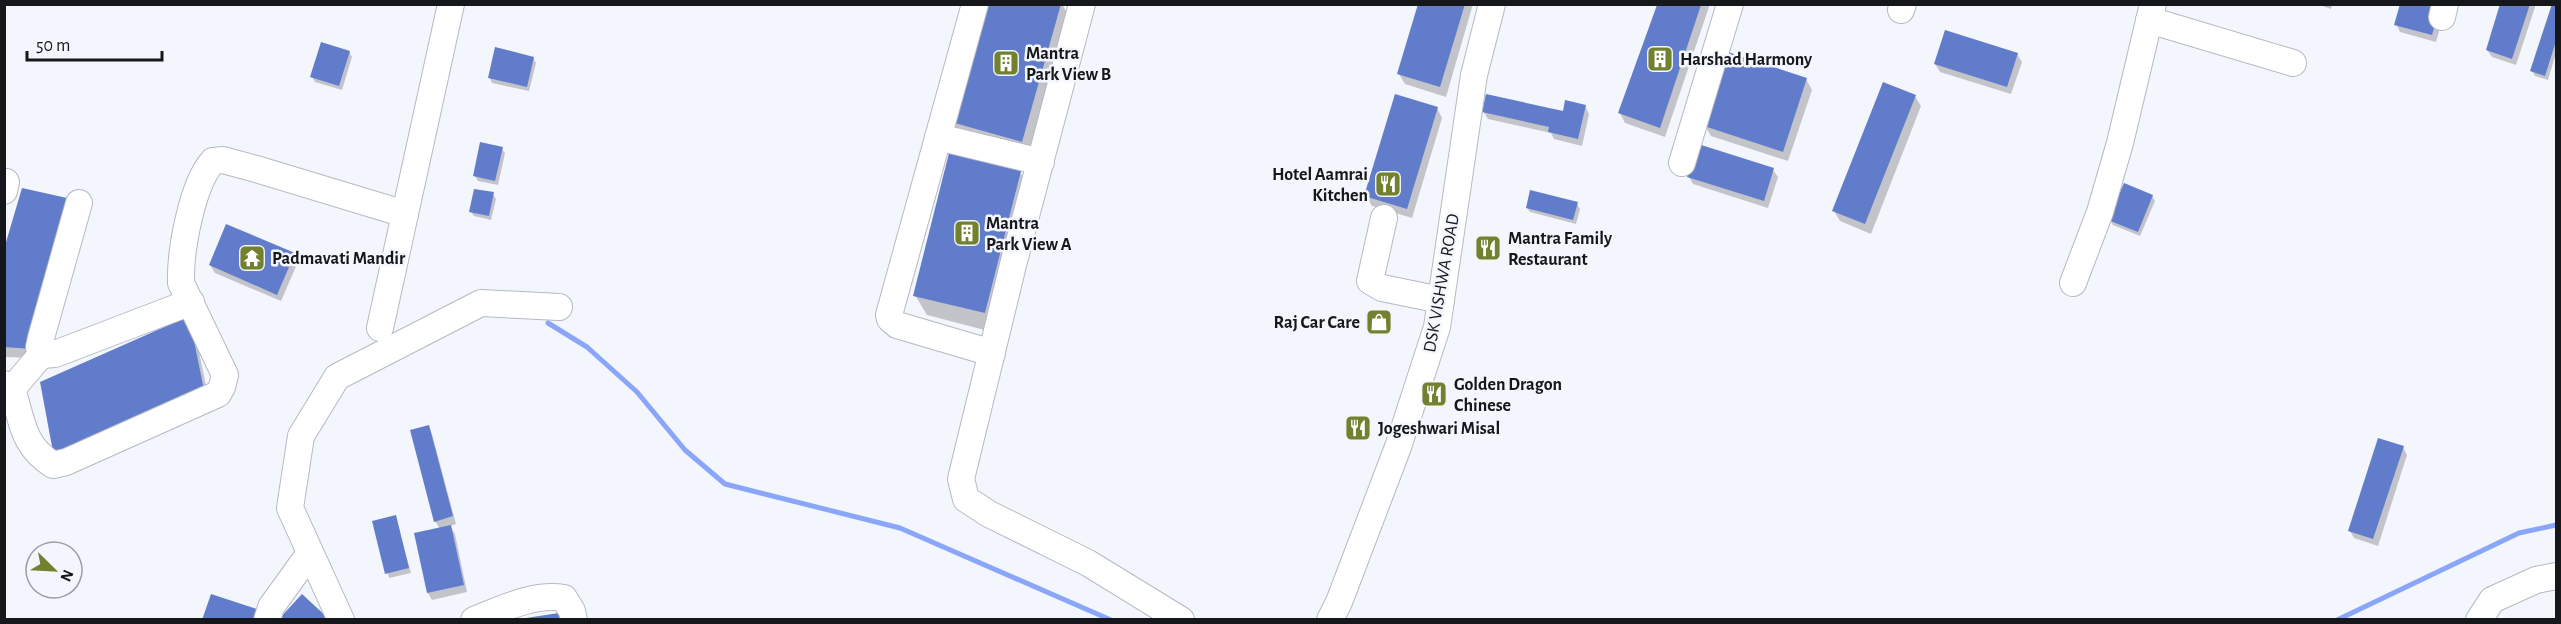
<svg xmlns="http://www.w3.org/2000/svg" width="2561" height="624" viewBox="0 0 2561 624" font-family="'Alegreya Sans',sans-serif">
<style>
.shadow{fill:#0003}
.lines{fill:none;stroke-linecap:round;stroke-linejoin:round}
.stream{stroke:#8aa6fa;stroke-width:5}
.building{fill:#627ccc}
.minor-casing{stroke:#b5b9c1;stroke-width:28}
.minor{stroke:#fff;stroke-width:26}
.labels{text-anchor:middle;stroke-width:5;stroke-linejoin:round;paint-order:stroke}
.poi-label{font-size:18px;font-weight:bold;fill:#16171a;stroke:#f3f6fd;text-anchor:start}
.street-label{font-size:18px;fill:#16171a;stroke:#f3f6fd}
</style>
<rect width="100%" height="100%" fill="#f3f6fd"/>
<g class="shadow">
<polygon points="986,4 1062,4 1072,22 1033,162 964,142 952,122"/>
<polygon points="1420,4 1473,4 1446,97 1405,84 1399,74"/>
<polygon points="1659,4 1710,4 1665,137 1625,123 1620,113"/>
<polygon points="2317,4 2332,4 2331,9"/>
<polygon points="2502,4 2536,4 2516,65 2492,57 2487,50"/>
<polygon points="2553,4 2556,4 2556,53 2548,80 2535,76 2532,71"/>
<polygon points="2446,6 2436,42 2400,32 2396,24"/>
<polygon points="349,52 352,57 342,90 315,82 312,77"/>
<polygon points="2017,54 2022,62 2011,94 1940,72 1935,64"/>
<polygon points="533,58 536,63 529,91 492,83 490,78"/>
<polygon points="1806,79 1812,90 1788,161 1711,136 1705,126"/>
<polygon points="1915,96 1921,106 1871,234 1840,221 1834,211"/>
<polygon points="1585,106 1589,114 1582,146 1554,139 1551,133 1488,119 1483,111 1564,113"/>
<polygon points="1437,108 1442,118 1412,218 1372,206 1366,196"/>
<polygon points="502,149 505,153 498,185 478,181 475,176"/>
<polygon points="1773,170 1778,177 1768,208 1693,184 1689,177"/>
<polygon points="1020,172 1032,192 996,333 927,315 915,295"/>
<polygon points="493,194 496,199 491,220 474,216 471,212"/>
<polygon points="2152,196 2155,201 2140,236 2113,225 2110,220"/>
<polygon points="66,200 72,210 37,358 4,357 4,254"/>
<polygon points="1577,204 1580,209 1576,224 1530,212 1527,208"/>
<polygon points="294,254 298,262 281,301 215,273 210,265"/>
<polygon points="194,328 209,400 61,466"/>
<polygon points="428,426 432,434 456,524 450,526 455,534 467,592 432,600 428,593 440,529 435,521"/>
<polygon points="2403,447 2407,455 2378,546 2354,538 2350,531"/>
<polygon points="395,516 411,573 389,578 374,522"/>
</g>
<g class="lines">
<g class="stream">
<polyline points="548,323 587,347 637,392 685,450 725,484 900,528 1111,620"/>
<polyline points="2337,620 2519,533 2556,525"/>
</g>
</g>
<g class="building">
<polygon points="984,4 1061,4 1022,142 951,122"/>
<polygon points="1418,4 1465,4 1440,87 1397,74"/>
<polygon points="2400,4 2441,4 2432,35 2394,25"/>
<polygon points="2500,4 2530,4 2512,59 2486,50"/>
<polygon points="2552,4 2556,4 2556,41 2545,76 2530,71"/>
<polygon points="1657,5 1701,5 1660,128 1618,113"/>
<polygon points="1945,30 2018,53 2007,87 1934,64"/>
<polygon points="321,42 350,51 339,86 310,77"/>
<polygon points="495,47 534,57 527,87 488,78"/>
<polygon points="1728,52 1807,78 1783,152 1704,126"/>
<polygon points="1883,82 1916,95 1865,224 1832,211"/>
<polygon points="1395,94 1438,107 1407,209 1364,196"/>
<polygon points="1486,94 1563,111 1565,100 1586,105 1578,139 1548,132 1549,127 1482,112"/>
<polygon points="480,142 503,147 495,181 473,176"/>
<polygon points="1698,144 1774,168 1764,201 1687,177"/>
<polygon points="949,153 1021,171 985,313 913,296"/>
<polygon points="2124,183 2153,195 2138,232 2108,220"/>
<polygon points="22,188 67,198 32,349 4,347 4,249"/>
<polygon points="474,189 494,192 489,216 469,212"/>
<polygon points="1530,190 1578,202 1573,220 1526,208"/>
<polygon points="226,224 295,253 277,295 209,265"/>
<polygon points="189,316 204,390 54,457 40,382"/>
<polygon points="429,425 453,516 434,522 410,430"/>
<polygon points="2378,438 2404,446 2373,539 2348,531"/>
<polygon points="396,515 409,568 385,574 372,521"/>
<polygon points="451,525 464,585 427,593 414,533"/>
<polygon points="211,594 257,609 254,620 202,620"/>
<polygon points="302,594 330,620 278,620"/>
<polygon points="559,613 560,620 526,620 526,618"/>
</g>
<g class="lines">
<defs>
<g id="minor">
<polyline points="975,4 889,315 890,319 897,325 992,353"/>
<polyline points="1082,4 1013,265 961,479 966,499 989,514 1088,563 1181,620"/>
<polyline points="1901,10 1903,4"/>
<polyline points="2442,17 2445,4"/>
<polyline points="2149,20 2293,63"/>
<polyline points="938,137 1041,162"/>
<polyline points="1682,163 1730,4"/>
<polyline points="4,191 6,182"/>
<polyline points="79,203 41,338 39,347 41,355 55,354 191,302"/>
<polyline points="1384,218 1370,281 1382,288 1441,300"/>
<polyline points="2073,283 2100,212 2120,143 2153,4"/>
<polyline points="380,328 451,4"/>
<path d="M 4,384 L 12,389 C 23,423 22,445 53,465 L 66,462 L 218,394 L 222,387 L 225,375 L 181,283 C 180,251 192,184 213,161 L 223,160 L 256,169 L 405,214"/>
<polyline points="12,389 41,355"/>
<polyline points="267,620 271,607 310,553"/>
<polyline points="341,620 290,508 301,436 337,377 481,303 559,307"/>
<path d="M 474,620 C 502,609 534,593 564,598 L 572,611 L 574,620"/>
<polyline points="1330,620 1339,602 1398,447 1437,327 1474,75 1492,4"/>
<polyline points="2479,620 2492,600 2536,580 2556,576"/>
</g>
</defs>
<use href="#minor" class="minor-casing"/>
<use href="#minor" class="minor"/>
</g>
<defs>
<symbol id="building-square" viewBox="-11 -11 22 22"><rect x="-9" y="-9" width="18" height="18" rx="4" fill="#72812f" stroke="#f3f6fd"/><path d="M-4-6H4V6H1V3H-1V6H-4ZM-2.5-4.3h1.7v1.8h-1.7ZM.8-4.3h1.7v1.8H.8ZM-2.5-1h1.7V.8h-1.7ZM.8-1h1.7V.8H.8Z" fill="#fff"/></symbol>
<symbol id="restaurant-square" viewBox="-11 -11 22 22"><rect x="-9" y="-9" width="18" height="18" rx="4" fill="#72812f" stroke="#f3f6fd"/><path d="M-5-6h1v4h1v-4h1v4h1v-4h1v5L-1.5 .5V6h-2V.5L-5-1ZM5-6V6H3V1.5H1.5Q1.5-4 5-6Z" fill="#fff"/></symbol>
<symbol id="temple-square" viewBox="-11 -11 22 22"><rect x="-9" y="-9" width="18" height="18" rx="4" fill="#72812f" stroke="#f3f6fd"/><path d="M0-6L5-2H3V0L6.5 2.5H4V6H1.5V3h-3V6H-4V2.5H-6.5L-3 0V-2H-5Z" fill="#fff"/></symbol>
<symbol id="shop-square" viewBox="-11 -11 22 22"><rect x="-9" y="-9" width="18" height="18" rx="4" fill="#72812f" stroke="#f3f6fd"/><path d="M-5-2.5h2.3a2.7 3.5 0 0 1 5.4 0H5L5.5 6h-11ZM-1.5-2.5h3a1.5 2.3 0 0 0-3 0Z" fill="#fff"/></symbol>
</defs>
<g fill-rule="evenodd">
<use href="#building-square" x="1645" y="44" width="30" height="30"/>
<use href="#building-square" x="991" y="48" width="30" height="30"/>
<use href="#restaurant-square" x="1373" y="169" width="30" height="30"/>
<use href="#building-square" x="952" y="218" width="30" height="30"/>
<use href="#restaurant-square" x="1473" y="233" width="30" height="30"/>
<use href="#temple-square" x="237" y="243" width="30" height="30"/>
<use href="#shop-square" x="1364" y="307" width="30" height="30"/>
<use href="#restaurant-square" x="1419" y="379" width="30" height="30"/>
<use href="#restaurant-square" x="1343" y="413" width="30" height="30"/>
</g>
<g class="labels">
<g class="poi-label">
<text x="1026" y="59">Mantra<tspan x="1026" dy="21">Park View B</tspan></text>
<text x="1680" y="65">Harshad Harmony</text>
<text x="1368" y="180" text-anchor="end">Hotel Aamrai<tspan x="1368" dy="21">Kitchen</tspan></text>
<text x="986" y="229">Mantra<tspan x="986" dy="21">Park View A</tspan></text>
<text x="1508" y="244">Mantra Family<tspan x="1508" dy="21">Restaurant</tspan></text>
<text x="272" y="264">Padmavati Mandir</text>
<text x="1360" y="328" text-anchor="end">Raj Car Care</text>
<text x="1454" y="390">Golden Dragon<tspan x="1454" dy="21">Chinese</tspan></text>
<text x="1378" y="434">Jogeshwari Misal</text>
</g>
<g class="street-label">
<text transform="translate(1441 283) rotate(-80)" y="6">DSK VISHWA ROAD</text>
</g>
</g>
<rect width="2561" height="624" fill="none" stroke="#16171a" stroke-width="12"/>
<g transform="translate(54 570) rotate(114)"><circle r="28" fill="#f3f6fd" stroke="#9b9da2" stroke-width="1.5"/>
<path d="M0-4.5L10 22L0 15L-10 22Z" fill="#72812f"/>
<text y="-9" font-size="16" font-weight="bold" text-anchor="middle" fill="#16171a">N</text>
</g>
<path d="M27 51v9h135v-9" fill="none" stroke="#16171a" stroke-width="3"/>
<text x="36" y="51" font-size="18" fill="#16171a" stroke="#f3f6fd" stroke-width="4.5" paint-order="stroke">50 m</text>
</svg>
